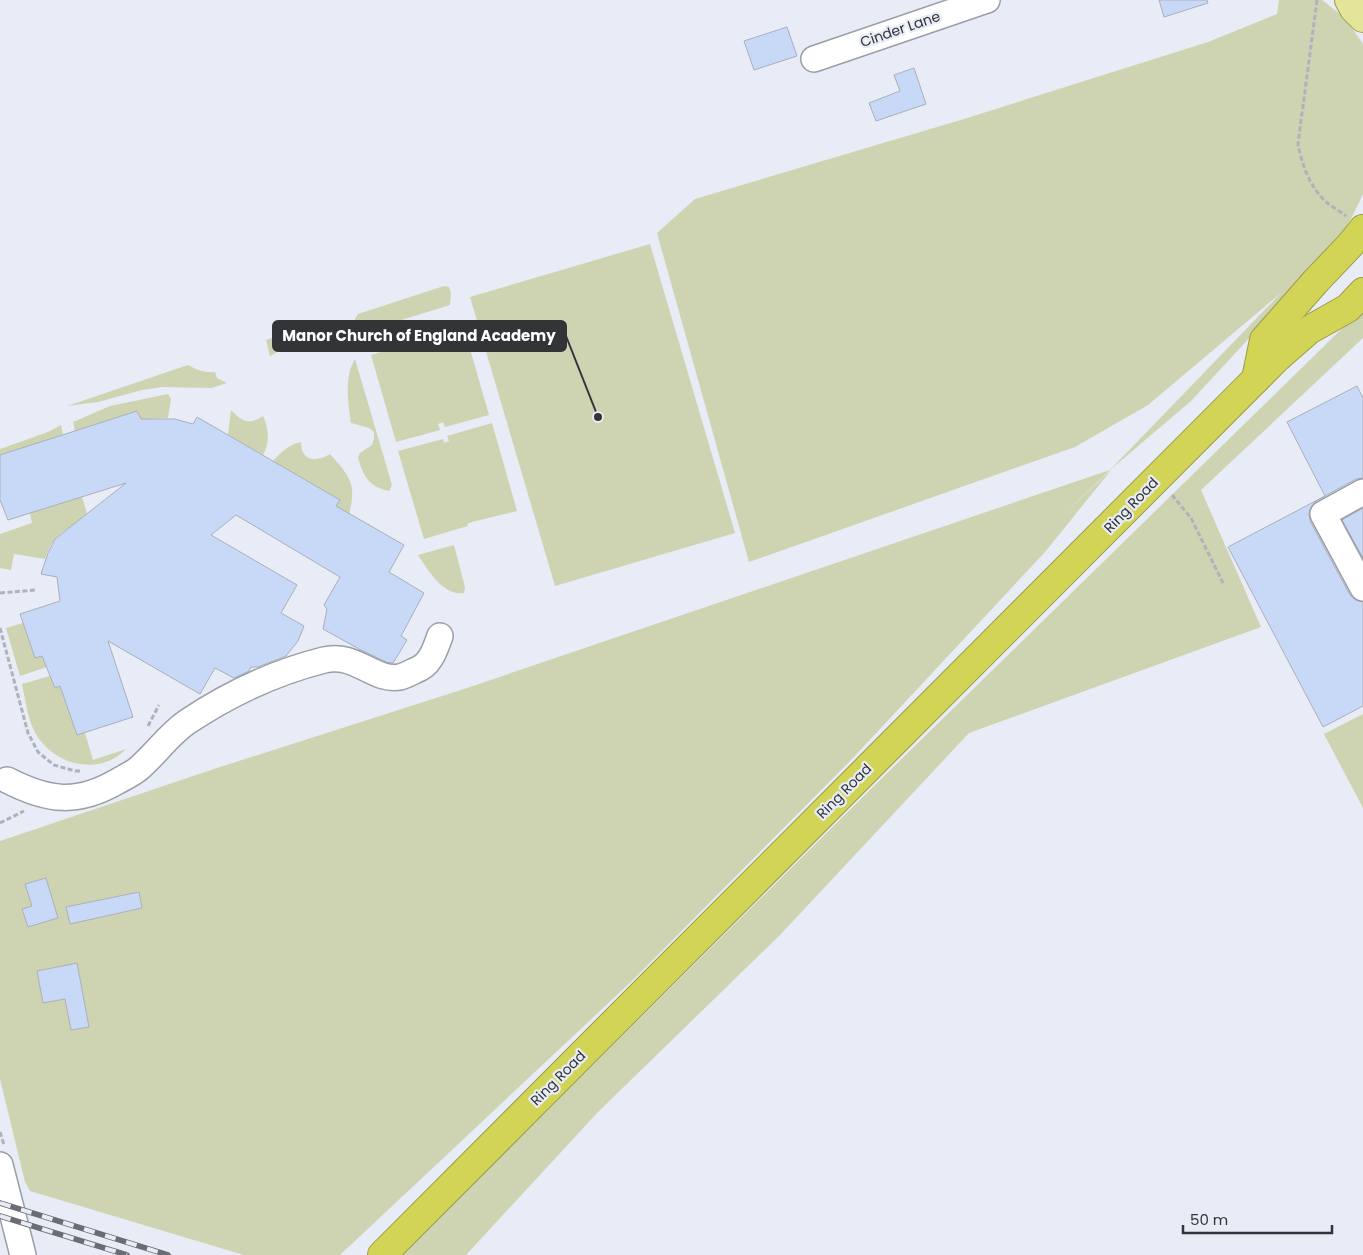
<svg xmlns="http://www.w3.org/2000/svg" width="1363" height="1255" viewBox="0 0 1363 1255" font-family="Poppins,sans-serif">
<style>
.green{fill:#ced4b1;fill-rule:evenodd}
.building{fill:#c8d9f7;stroke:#aaafb8}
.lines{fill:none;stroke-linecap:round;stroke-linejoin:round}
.minor-casing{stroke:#999ea7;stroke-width:28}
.major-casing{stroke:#9a9c4b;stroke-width:30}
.highway-casing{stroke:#9a9c4b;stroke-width:30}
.path{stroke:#aeb2bb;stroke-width:3;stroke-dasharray:5 2.5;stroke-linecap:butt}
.minor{stroke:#fff;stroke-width:25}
.major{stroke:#e4e599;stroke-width:28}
.highway{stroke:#d2d455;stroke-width:28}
.rail-casing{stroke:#6a6d73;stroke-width:5.5}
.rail{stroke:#e7ecf6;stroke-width:4;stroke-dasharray:11;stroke-linecap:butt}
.labels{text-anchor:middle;stroke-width:4.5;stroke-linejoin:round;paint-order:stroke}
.street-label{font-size:14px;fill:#323438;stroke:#e7ecf6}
.leader{fill:none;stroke:#323438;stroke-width:2}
.callout-dot{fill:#323438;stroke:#e7ecf6;stroke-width:2}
.callout{fill:#323438;stroke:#323438;stroke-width:2}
.callout-label{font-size:15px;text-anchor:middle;font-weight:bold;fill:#fff}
</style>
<rect width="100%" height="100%" fill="#e7ecf6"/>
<g class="green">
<path d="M 1279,0 L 1322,0 L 1345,18 L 1363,44 L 1363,194 L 1351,219 L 1327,254 L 1191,401 L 1110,470 L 1058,520 L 1112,469 L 1045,552 L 851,760 L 634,979 L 340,1255 L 244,1255 L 30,1191 L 25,1182 L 0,1079 L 0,841 L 217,768 L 464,689 L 1110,470 L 1281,293 L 1148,405 L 1075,447 L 749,562 L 657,233 L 695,199 L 964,119 L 1208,42 L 1277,14 ZM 45,878 L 58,918 L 28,927 L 22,910 L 32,906 L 25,884 ZM 138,892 L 142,908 L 70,924 L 67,907 ZM 77,964 L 89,1027 L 71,1030 L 65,999 L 43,1003 L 37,971 Z"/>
<polygon points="650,244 735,533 555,586 470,297"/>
<path d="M 444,286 L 449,287 L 451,293 L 450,305 L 356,334 C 334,347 321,341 299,344 C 288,346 279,351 270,356 L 266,340 L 299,329 C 304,331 309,335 314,336 C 324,338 342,335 350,328 C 354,325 354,319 358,314 Z"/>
<polygon points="1363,308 1363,338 1201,490 1261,627 969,733 780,935 598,1112 466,1255 401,1255 874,786"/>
<polygon points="464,328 489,415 445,427 443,422 438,424 440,430 396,442 371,355"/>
<path d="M 355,359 L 392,485 L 389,491 C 368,486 363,476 358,457 L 360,453 L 372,445 L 374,438 L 374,432 L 369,428 L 351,423 C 348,402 344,377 355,359 Z"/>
<path d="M 188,365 C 197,370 205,373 215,372 L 217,378 L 227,383 L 211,388 L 162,387 L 142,390 L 98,402 L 67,406 Z"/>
<polygon points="168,394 171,399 168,418 141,419 137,411 75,431 73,422 110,406"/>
<path d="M 231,410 C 242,422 249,425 263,416 C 269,430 270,442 263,455 L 228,435 Z"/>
<polygon points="492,423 517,511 472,522 467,524 468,526 424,539 398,451 443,439 444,443 449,441 447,436"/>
<polygon points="61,425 63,435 0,455 0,449 48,432"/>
<path d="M 301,442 C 301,461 316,463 330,454 C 354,481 356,485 348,520 L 333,512 L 340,500 L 273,461 C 281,452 290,444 301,442 Z"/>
<path d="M 82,497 L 89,520 C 66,528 53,534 45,559 L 14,554 L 11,570 L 0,568 L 0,534 L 32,523 L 30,513 Z"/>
<path d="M 454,545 L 465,587 L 464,593 C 443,596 428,570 418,555 Z"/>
<polygon points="23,623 35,658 43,656 47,667 20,676 6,628"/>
<path d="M 50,676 L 55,687 L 60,686 L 77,735 L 85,733 L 93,760 L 126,749 C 101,775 60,767 39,739 C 28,724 26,702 22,684 Z"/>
<polygon points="1363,714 1363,808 1324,734"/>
</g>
<g class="building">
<polygon points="1159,0 1207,0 1208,3 1164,17"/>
<polygon points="787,27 797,56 754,70 744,41"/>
<polygon points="914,68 926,104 876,121 869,103 900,91 894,75"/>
<polygon points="1357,386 1363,398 1363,478 1356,479 1316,501 1311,507 1309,514 1310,521 1350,595 1356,600 1363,602 1363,706 1323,727 1228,547 1325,496 1287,422"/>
<polygon points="137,411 141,419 175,419 193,424 197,417 340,500 336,506 404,545 389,572 424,593 401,636 407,640 393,663 386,662 359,649 323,629 327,609 324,605 340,577 236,515 211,535 297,585 281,613 304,626 298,641 286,656 258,667 251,667 249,671 234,678 215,668 200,694 108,641 133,717 77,735 60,686 55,688 42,656 35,658 20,614 60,601 57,577 41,574 48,553 55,539 126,483 8,520 0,500 0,455"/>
<polygon points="1363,508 1363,558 1342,520"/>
<polygon points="46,878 58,918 28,927 22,909 32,906 25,884"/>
<polygon points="139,892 142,908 70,924 66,907"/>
<polygon points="77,963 89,1027 71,1030 65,999 43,1003 37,971"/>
</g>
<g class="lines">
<defs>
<g id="minor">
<polyline points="814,59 987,0"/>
<polyline points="1363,492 1323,514 1363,588"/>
<path d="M 7,780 C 48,801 77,805 118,781 C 125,777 132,774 138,769 C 155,755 168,735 187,722 C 229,694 276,672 324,660 C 355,652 374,682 400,677 C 404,676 410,673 414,671 C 419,669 426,665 429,660 C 434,654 437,644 440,636"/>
<polyline points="0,1165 23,1255"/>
</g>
<polyline id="major" points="1349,0 1354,9 1363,18"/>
<g id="highway">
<polyline points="1256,379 1264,340 1315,282 1352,243 1363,229"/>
<polyline points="382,1255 1277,358 1309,330 1348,308 1363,292"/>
</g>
</defs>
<use href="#minor" class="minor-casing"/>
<use href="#major" class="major-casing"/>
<use href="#highway" class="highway-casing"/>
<g class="path">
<path d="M 1317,0 L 1298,144 C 1302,165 1310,187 1326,202 C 1332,207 1340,211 1346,216"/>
<polyline points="1172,495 1191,518 1223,583"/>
<polyline points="0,593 36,590"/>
<polyline points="0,628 28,733 38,752 54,765 75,771 82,771"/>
<polyline points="148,726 159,705"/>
<polyline points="0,823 24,811"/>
<polyline points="0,1132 4,1145"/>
</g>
<use href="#minor" class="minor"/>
<use href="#major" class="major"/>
<use href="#highway" class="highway"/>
<defs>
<g id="rail">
<polyline points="0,1203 168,1255"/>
<polyline points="0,1216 127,1255"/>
</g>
</defs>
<use href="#rail" class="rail-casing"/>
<use href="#rail" class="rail"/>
</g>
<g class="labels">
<g class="street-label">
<text transform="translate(900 29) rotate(-19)" y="5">Cinder Lane</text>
<text transform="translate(1131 505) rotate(-46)" y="5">Ring Road</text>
<text transform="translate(844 791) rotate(-45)" y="5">Ring Road</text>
<text transform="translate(558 1078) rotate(-45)" y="5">Ring Road</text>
</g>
</g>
<path class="leader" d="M598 417L566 336"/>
<circle class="callout-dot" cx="598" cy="417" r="5"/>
<rect class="callout" x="273" y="321" width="293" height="30" rx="5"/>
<g class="callout-label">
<text x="419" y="341">Manor Church of England Academy</text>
</g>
<path d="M1183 1225v8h149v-8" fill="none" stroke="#323438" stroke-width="2.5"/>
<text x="1190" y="1225" font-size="15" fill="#323438" stroke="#e7ecf6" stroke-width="4" paint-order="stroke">50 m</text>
</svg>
